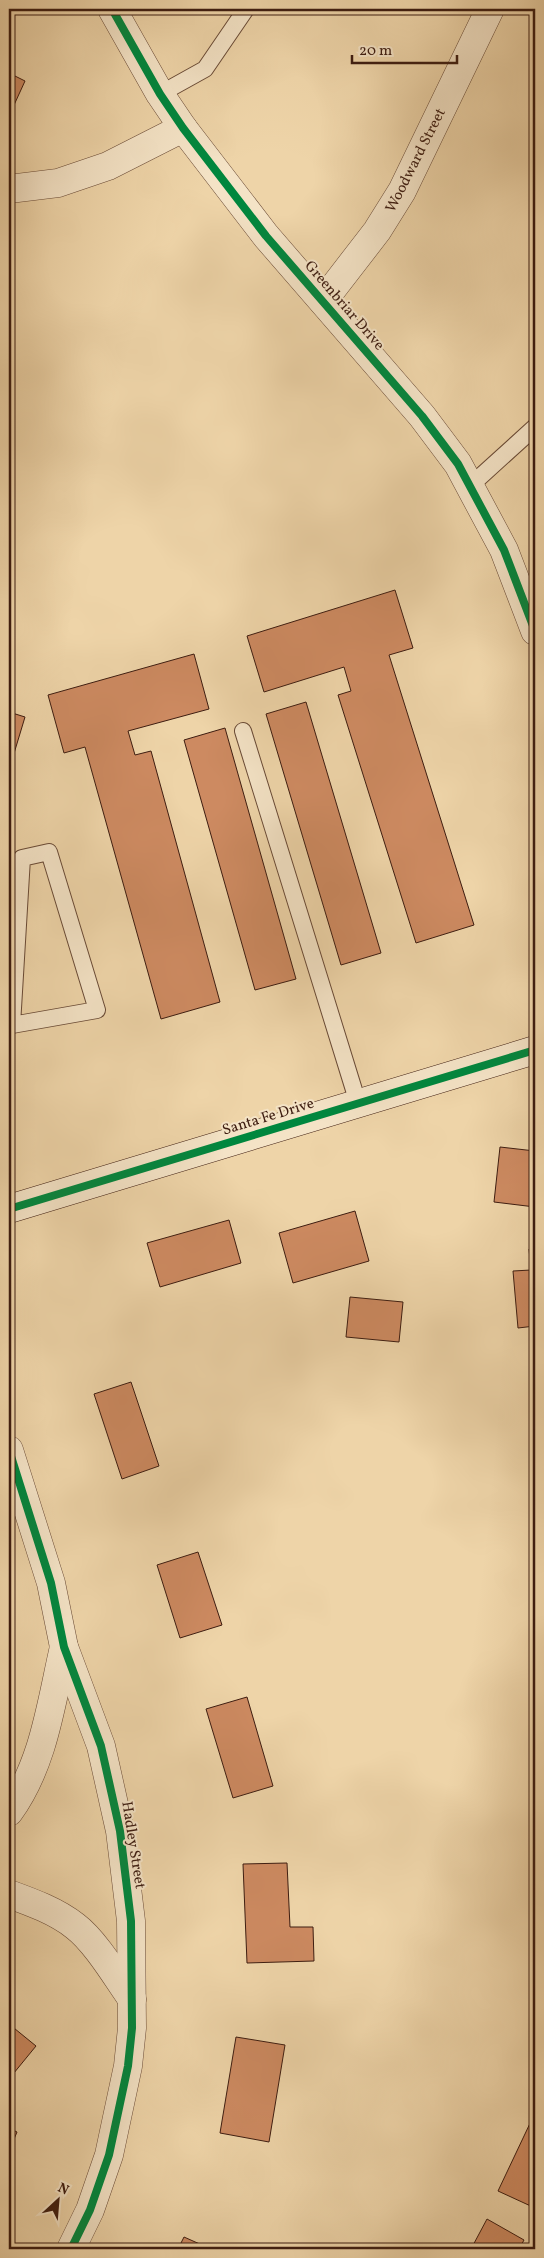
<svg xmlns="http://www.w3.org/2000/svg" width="544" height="2258" viewBox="0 0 544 2258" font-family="Vollkorn,serif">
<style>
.building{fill:#cd8a61;stroke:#3d1c10}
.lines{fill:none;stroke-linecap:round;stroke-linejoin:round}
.lane-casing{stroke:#694a36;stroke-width:18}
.street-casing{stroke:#694a36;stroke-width:29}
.secondary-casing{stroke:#3d1c10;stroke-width:29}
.lane{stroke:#f4e3c6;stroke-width:16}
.street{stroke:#f4e3c6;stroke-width:28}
.secondary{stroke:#f4e3c6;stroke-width:28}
.cycleway-casing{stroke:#f4e3c6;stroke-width:11}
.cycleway{stroke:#00873e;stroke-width:8}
.labels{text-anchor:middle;stroke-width:4;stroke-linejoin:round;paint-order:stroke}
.street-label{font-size:15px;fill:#3d1c10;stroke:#f4e3c6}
</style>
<rect width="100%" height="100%" fill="#eed4a8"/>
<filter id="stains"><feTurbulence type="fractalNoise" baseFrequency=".004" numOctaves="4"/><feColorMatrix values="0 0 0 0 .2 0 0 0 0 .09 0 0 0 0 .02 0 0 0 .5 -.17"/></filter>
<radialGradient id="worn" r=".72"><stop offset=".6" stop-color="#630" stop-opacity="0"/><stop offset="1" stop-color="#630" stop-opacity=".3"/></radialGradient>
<g class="building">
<polygon points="9,73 25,81 9,116"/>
<polygon points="395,590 413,648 389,655 474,925 416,943 338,695 351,691 344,667 264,692 247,636"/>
<polygon points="194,654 209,709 128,731 135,755 151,751 220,1002 161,1019 85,747 64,753 48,695"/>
<polygon points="306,702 381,953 341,965 266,714"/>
<polygon points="9,712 25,717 9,770"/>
<polygon points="225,728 296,979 255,990 184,740"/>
<polygon points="500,1147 535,1151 535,1207 494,1202"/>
<polygon points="355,1211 369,1261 293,1283 279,1233"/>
<polygon points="229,1220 241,1263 160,1287 147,1243"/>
<polygon points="529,1249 535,1249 535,1326 518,1328 513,1271 531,1270"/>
<polygon points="350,1297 403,1302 399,1342 346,1337"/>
<polygon points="131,1382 159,1466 122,1479 94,1394"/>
<polygon points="198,1552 222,1625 180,1638 157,1565"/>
<polygon points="247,1697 273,1786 233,1798 206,1709"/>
<polygon points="287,1863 290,1927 313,1927 314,1961 247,1963 243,1864"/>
<polygon points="9,2024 36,2046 9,2079"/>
<polygon points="236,2037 285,2045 269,2142 220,2133"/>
<polygon points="533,2117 535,2118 535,2208 498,2191"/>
<polygon points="9,2128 17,2132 9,2151"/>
<polygon points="487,2219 524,2240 519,2249 471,2249"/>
<polygon points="184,2237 211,2249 178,2249"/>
</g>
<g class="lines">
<defs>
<g id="lane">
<polyline points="160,94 205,69 246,9"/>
<polyline points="470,486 535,427"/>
<polyline points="243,731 358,1103"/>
<polyline points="9,1025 12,1025 97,1010 49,852 22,858 12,1025"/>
</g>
<g id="street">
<polyline points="112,9 160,94 183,128 266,236 422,416 458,464 504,550 535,631"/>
<polyline points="9,189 58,183 108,166 183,128"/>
<polyline points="323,301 377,231 402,191 490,9"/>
<polyline points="9,1450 51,1583 64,1647 101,1746 120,1831 131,1921 132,2028 128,2066 109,2155 90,2210 71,2249"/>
<path d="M 9,1812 C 44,1764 51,1703 64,1647"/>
<path d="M 9,1894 C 31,1902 56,1911 75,1926 C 96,1942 117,1978 132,1999"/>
</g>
<polyline id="secondary" points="9,1209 535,1050"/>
</defs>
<use href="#lane" class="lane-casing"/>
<use href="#street" class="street-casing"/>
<use href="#secondary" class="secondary-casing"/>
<use href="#lane" class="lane"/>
<use href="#street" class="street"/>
<use href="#secondary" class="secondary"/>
<defs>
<g id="cycleway">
<polyline points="112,9 160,94 183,128 266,236 422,416 458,464 504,550 535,631"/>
<polyline points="9,1209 535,1050"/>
<polyline points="9,1450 51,1583 64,1647 101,1746 120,1831 131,1921 132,2028 128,2066 109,2155 90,2210 71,2249"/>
</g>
</defs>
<use href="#cycleway" class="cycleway-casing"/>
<use href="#cycleway" class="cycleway"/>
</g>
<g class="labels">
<g class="street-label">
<text transform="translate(415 160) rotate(-63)" y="5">Woodward Street</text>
<text transform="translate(345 305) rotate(49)" y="5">Greenbriar Drive</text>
<text transform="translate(268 1116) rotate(-17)" y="5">Santa Fe Drive</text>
<text transform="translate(134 1845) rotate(81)" y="5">Hadley Street</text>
</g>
</g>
<rect width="544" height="2258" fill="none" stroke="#eed4a8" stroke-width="30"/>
<rect x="10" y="10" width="524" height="2238" fill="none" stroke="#3d1c10" stroke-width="2.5"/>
<rect x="15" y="15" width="514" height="2228" fill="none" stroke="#3d1c10"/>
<g transform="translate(58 2200) rotate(26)" stroke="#f4e3c6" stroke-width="4" paint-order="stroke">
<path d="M0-4L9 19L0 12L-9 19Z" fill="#3d1c10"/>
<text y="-8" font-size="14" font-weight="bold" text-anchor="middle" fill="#3d1c10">N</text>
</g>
<path d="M352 55v8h105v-8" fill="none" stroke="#3d1c10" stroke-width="2.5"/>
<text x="359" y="55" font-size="15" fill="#3d1c10" stroke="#f4e3c6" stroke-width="4" paint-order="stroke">20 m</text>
<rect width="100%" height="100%" filter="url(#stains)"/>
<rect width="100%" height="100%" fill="url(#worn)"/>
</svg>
